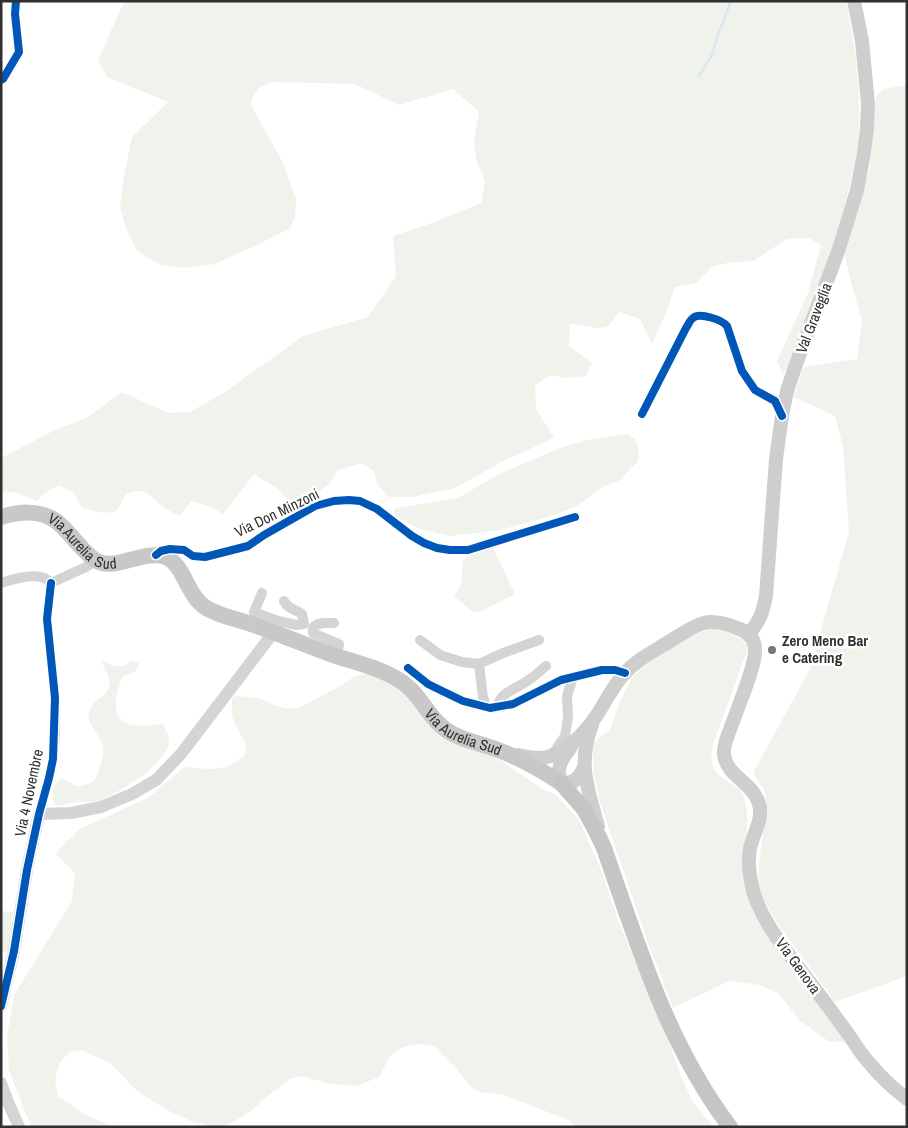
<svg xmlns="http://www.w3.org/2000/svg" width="908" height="1128" viewBox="0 0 908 1128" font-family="'Archivo Narrow',sans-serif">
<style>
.green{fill:#eff3ec}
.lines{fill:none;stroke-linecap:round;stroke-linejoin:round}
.stream{stroke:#dde6f0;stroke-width:2.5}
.minor{stroke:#d4d4d4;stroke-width:10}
.tertiary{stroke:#d4d4d4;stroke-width:12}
.secondary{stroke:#cecece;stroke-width:14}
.primary{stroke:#c8c8c8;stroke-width:16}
.trunk{stroke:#c5c5c5;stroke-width:16}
.cycleway-casing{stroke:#fff;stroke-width:11}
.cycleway{stroke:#0057b8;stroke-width:8}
.poi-dot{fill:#787878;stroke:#fff;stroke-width:2}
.labels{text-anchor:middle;stroke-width:5;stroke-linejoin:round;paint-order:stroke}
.street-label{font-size:15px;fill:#303030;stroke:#fff}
.poi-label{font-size:15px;font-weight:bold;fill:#303030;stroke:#fff;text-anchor:start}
</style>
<rect width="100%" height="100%" fill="#fff"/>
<g class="green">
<path d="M 126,1 L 846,1 L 855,51 L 859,95 L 859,141 L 849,189 L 832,250 L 788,367 L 783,374 L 777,361 L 808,293 L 821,245 L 809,238 L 787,239 L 753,261 L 727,263 L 712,267 L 696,283 L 675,287 L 667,310 L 652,344 L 640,319 L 619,312 L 609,326 L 598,328 L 570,324 L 569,346 L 592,363 L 586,376 L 565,378 L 550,375 L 535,385 L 536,409 L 554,437 L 541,444 L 505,460 L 455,488 L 412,497 L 389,497 L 377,484 L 374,471 L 362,463 L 338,470 L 330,483 L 315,495 L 291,504 L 278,489 L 254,474 L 236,498 L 223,514 L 211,507 L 191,501 L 180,516 C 174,513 167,510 162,506 C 147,493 147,487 126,494 L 117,511 L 104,513 L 82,508 L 74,493 L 59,485 L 50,490 L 36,501 L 18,493 L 1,491 L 1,458 L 51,432 L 88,417 L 122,392 L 168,413 L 190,412 L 225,392 L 303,336 L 368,317 L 396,276 L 393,236 L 432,223 L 481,203 L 485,181 L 476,159 L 474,139 L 479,112 L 453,89 L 399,105 L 355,84 L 272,82 L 259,88 L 252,98 L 251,105 L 283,163 L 296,199 L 295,217 L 290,228 L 261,243 L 215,264 L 184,268 L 161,265 L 137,251 L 126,228 L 120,208 L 123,182 L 132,137 L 168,102 L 107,77 L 98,61 L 119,12 Z"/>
<polygon points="907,85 907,976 835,1002 778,924 762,897 758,882 759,863 766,811 765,792 753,773 809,671 849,532 843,447 835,416 794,397 803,367 857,359 862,319 853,290 845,256 870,166 876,97 883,89"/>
<polygon points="628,434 635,439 639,450 638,461 620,480 603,487 575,507 548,517 500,530 450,536 419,529 397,517 394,513 394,510 397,508 458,498 499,474 560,448 587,440"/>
<polygon points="492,546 515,594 479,612 473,612 454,596 461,585 463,560"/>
<path d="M 712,629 C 727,632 736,633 747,645 L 747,651 L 713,744 L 711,760 L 716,773 L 739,789 L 744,796 L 747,811 L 747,842 L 743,879 L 748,897 L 754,913 L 845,1042 L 828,1041 L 799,1020 L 779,994 L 760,985 L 729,981 L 673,1008 L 650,948 L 610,832 L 599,799 L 594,773 L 592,744 L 610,730 L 619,704 L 633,676 L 653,659 L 699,632 Z"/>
<path d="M 101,661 C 115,666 119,670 132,661 L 139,663 L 136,671 L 122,677 C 120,685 116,693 116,701 C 114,732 142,726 163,724 C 165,729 169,734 169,738 C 173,760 118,794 100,800 C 92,803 85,801 77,802 C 68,803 64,806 54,805 C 52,793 51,785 62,778 L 76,786 C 95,784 96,781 101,763 C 103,754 105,750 101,741 C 96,731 87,724 89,713 C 91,704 97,700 103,696 C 116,686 106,671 101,661 Z"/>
<polygon points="369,673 384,678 479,749 501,761 541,788 556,795 579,820 602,872 619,923 667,1037 681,1076 692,1101 714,1127 575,1127 568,1120 504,1095 480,1092 469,1085 457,1069 434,1046 418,1044 403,1047 390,1056 379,1077 357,1086 331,1084 301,1076 290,1079 271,1093 252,1110 235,1121 223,1126 209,1126 193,1122 167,1110 137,1091 110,1063 81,1050 69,1052 59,1064 55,1080 58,1096 84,1114 113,1127 32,1127 25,1112 9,1070 7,1037 14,995 72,901 75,873 56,854 61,847 80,829 149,797 184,767 210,769 228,767 244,756 246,744 235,724 232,716 232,700 233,697 237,696 260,698 271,704 285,708 299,708 342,685 355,676"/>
<polygon points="1,911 13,912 9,952 1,951"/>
</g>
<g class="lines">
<polyline class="stream" points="699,76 712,55 718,35 731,1"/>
<g class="minor">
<polyline points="1,80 3,79 19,52 15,14 16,1"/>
<path d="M 642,414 L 686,328 C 688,325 690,320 693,318 C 700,312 722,320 727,326 L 742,371 L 755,390 L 775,401 L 782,416"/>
<polyline points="157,554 161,551 170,549 184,550 193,556 205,557 248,546 264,535 315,506 334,501 349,500 360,501 377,509 412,536 424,543 437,548 450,550 468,550 575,517"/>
<path d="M 1,583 C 14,579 41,570 51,583"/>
<polyline points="51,583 86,567 96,561"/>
<polyline points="262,593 254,612 278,621 276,625"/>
<path d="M 278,621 L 297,625 L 304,624 L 302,614 C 296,609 288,610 284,601"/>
<path d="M 334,623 C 326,623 311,621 313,633 L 339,644 L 337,656"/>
<polyline points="420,640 440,655 462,662 479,664 483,697 486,707"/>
<polyline points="479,664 503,653 539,640"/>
<polyline points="408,668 428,684 436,688 463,701 490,708 513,704 561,680 602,670 615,670 625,673"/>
<path d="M 502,707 L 499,702 C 504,691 518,688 527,681 C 534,677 540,671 546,666"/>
<polyline points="552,755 565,736 568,717 567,696 573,677"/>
<polyline points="39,814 49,778 53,759 55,736 55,698 47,619 51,583"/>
</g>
<g class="tertiary">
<polyline points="1,1006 14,951 27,870 39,814 71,813 101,807 132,794 156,780 181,754 273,633"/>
<polyline points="1,1083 8,1102 19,1127"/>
</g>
<g class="secondary">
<path d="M 749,634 C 761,619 762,614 766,596 L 776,459 L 782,416 L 787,391 L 795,367 L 839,249 L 857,190 L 864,153 L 867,128 L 868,104 L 862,41 L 854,1"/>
<path d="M 592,725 C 577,762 588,790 598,826"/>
<path d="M 571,747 C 561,760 556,767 561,783 C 573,785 580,778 584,767"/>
<path d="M 518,755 C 527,757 537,759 547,757 C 567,753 586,731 597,715 C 606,701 613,686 624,674 C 638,658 658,649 675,638 C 684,633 694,625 704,623 C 715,620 727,624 737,628 C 746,631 754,637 755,648 C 757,664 737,709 731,727 C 728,735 723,745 724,755 C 727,776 751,782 758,801 C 765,817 753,833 750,849 C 748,859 749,871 751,882 C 757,918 790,955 812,985 C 825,1002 838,1020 851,1038 C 857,1047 863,1057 871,1065 C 881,1077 894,1089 907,1099"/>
</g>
<path class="primary" id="s1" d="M 1,517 C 19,512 39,509 56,521 C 64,527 72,537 79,545 C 85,551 91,559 99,562 C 117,570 145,549 166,557 C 183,565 186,589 199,602 C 203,606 209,610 215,612 C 227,618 241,620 254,625 C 282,635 310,647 339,657 C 359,663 381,669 399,680 C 421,693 429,721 451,733 C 465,741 483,744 498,750 C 521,758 541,770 561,783"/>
<path class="trunk" d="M 561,783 L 584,809 L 597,833 L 604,848 C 638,945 667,1044 730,1127"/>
<defs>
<g id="cycleway">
<polyline points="1,80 3,79 19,52 15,14 16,1"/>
<path d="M 642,414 L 686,328 C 688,325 690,320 693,318 C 700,312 722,320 727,326 L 742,371 L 755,390 L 775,401 L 782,416"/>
<polyline points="156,555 161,551 170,549 184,550 193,556 205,557 248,546 264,535 315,506 334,501 349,500 360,501 377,509 412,536 424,543 437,548 450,550 468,550 575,517"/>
<polyline points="408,668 428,684 436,688 463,701 490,708 513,704 561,680 602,670 615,670 625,673"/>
<polyline points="1,1006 14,951 27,870 39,814 49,778 53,759 55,698 47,619 51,583"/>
</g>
</defs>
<use href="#cycleway" class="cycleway-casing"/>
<use href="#cycleway" class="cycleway"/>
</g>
<circle class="poi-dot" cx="772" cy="650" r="5"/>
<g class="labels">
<g class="street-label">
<text transform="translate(814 318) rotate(-69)" y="5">Val Graveglia</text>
<text transform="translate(277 513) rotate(-26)" y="5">Via Don Minzoni</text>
<text dy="5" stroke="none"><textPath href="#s1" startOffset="92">Via Aurelia Sud</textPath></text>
<text dy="5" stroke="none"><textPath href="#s1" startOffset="542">Via Aurelia Sud</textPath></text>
<text transform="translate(29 793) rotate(-78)" y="5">Via 4 Novembre</text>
<text transform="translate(798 966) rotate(54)" y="5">Via Genova</text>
</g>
<g class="poi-label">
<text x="782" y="646">Zero Meno Bar<tspan x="782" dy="17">e Catering</tspan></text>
</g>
</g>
<rect width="908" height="1128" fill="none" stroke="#303030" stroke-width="5"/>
</svg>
